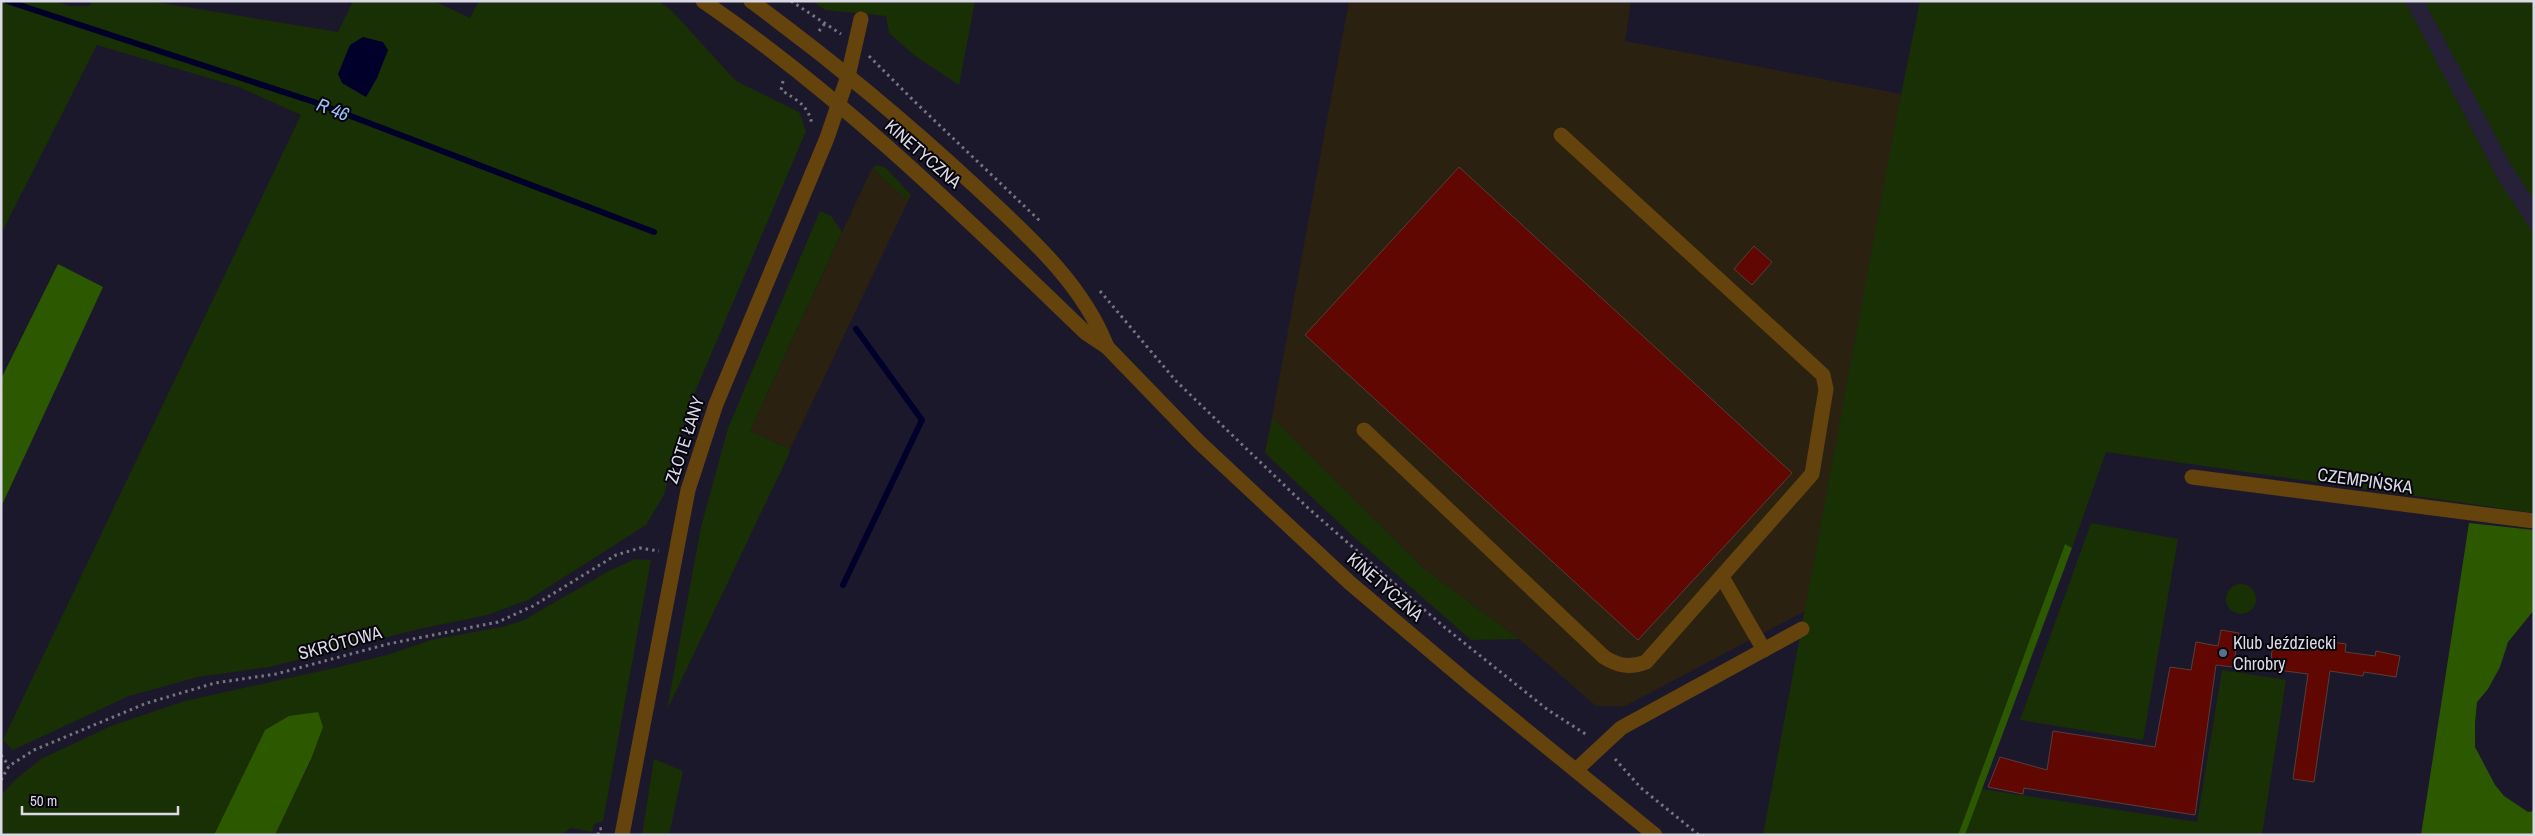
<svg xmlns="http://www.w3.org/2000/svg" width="2535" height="836" viewBox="0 0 2535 836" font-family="'Archivo Narrow',sans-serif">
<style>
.built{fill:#262039}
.industrial{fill:#2b2111}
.green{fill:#183004}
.forest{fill:#2c5800}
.water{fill:#00002b}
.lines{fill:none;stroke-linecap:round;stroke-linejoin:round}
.stream{stroke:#00002b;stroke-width:6}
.building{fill:#5f0700;stroke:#573e39}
.path{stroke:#777484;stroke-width:3;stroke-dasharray:2.5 4;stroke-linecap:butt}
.minor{stroke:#65430d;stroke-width:15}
.service-dot{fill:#5c6f8a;stroke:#06050c;stroke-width:2}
.labels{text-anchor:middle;stroke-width:4;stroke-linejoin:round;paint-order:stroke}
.street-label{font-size:18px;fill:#dbd9e6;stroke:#06050c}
.poi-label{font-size:18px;fill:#dbd9e6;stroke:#06050c;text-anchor:start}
.water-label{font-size:19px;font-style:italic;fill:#9bc0f9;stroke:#06050c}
</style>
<rect width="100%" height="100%" fill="#1c182b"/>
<polygon class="built" points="2388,1 2534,1 2534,272"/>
<g class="industrial">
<polygon points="1349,1 1631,1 1625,41 1901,94 1805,611 1625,706 1596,706 1519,639 1423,568 1272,418"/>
<polygon points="872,168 908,201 790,449 750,431"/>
</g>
<g class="green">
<polygon points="1,1 55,1 69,6 90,6 93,1 150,1 338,32 353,1 434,1 470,18 479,1 658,1 672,11 736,81 799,112 806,131 689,406 664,495 646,525 528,600 487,615 419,629 269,667 198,677 129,696 13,750 3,740 301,115 239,87 97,45 1,234"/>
<polygon points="812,1 975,1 959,85 914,55 889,33 886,16 825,10"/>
<polygon points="1920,1 2405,1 2499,181 2534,234 2534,513 2106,452 2072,548 2065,544 1958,835 1763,835 1896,119"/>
<polygon points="2424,1 2534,1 2534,200 2511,165"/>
<polygon points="877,165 886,168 911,195 908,201 872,168"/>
<polygon points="820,211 831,216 842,232 750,431 790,449 789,454 667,710 701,527 728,428"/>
<polygon points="1272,418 1423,568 1519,639 1471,640 1355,538 1265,453"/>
<polygon points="2091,523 2178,539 2143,740 2020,720"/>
<polygon points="635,559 651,560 603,821 594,824 592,832 571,828 560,835 275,835 311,760 265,730 214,835 1,835 1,795 15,780 41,759 111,726 185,701 339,667 387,655 431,640 502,627 524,620 609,571"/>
<circle cx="2241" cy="599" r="15"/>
<polygon points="2222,670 2286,680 2262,835 1965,835 1982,789 2197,822"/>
<polygon points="654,759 683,771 669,835 642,835"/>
</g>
<g class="forest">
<polygon points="58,264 103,287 1,507 1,379"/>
<polygon points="2469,523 2534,530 2534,610 2508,642 2500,667 2488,689 2477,702 2475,723 2475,747 2495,785 2504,796 2528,812 2534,811 2534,835 2421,835"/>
<polygon points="2065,544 2072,548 1965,835 1958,835"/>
<polygon points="318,712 323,727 311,759 275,835 214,835 265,730 289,716"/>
</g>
<polygon class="water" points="363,37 383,42 388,50 377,78 366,97 342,83 338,74 350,45"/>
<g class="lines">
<g class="stream">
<polyline points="7,1 314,102 654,232"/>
<polyline points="843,585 922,420 856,329"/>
</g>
</g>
<g class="building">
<polygon points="1459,167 1792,473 1638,640 1305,335"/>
<polygon points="1754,246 1772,262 1752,285 1734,269"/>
<polygon points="2221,630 2239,633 2233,667 2216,665 2195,815 2024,788 2023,794 1988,787 2000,757 2047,770 2053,731 2155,747 2170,667 2191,670 2196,642 2218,646"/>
<polygon points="2313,639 2346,644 2345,652 2375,656 2376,651 2400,656 2396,677 2364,672 2363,676 2330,671 2314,782 2293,779 2308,674 2270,669 2273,642 2312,646"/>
</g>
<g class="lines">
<g class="path">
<polyline points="791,1 841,34"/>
<polyline points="819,31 826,22"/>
<polyline points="869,56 914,101 1041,222"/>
<path d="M 783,81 L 781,90 C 797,100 809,106 812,125"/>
<polyline points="1100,291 1176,381 1308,508 1443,626 1548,710 1587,735"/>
<polyline points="1,755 9,766"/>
<polyline points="1615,759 1641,788 1699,835"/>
<polyline points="1,780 9,766 34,750 147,703 215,683 276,674 388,644 498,622 533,606 616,555 640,548 659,551"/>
<polyline points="598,835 599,829 605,828"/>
</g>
<g class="minor">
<path d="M 703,1 C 843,97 964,216 1086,333 L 1107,347 L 1199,442 L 1350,583 L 1472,686 L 1655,835"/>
<path d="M 751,1 C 830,59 905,121 976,187 C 1026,234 1082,282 1107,347"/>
<path d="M 1364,430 L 1604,657 C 1618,666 1630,668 1646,662 L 1812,474 L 1826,389 L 1823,375 L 1561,135"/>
<polyline points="2192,477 2534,521"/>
<polyline points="1722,577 1764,650"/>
<polyline points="1576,770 1621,728 1802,629"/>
<polyline points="622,835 688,490 716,404 827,138 848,76 861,19"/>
</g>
</g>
<circle class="service-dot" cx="2223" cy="653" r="5"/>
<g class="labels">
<g class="street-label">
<text transform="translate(923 154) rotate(41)" y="6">KINETYCZNA</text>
<text transform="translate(685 440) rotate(-72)" y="6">ZŁOTE ŁANY</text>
<text transform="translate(2365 481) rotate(8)" y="6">CZEMPIŃSKA</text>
<text transform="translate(1385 587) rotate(41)" y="6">KINETYCZNA</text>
<text transform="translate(340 643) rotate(-15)" y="6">SKRÓTOWA</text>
</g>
<g class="poi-label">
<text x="2233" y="649">Klub Jeździecki<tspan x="2233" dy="21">Chrobry</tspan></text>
</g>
<g class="water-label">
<text transform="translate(333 109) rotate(21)" y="7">R 46</text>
</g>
</g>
<rect width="2535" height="836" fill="none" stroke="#dbd9e6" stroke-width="5"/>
<path d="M22 806v8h156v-8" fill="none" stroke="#dbd9e6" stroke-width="2.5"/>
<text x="30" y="806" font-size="15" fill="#dbd9e6" stroke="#06050c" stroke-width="4" paint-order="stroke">50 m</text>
</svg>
